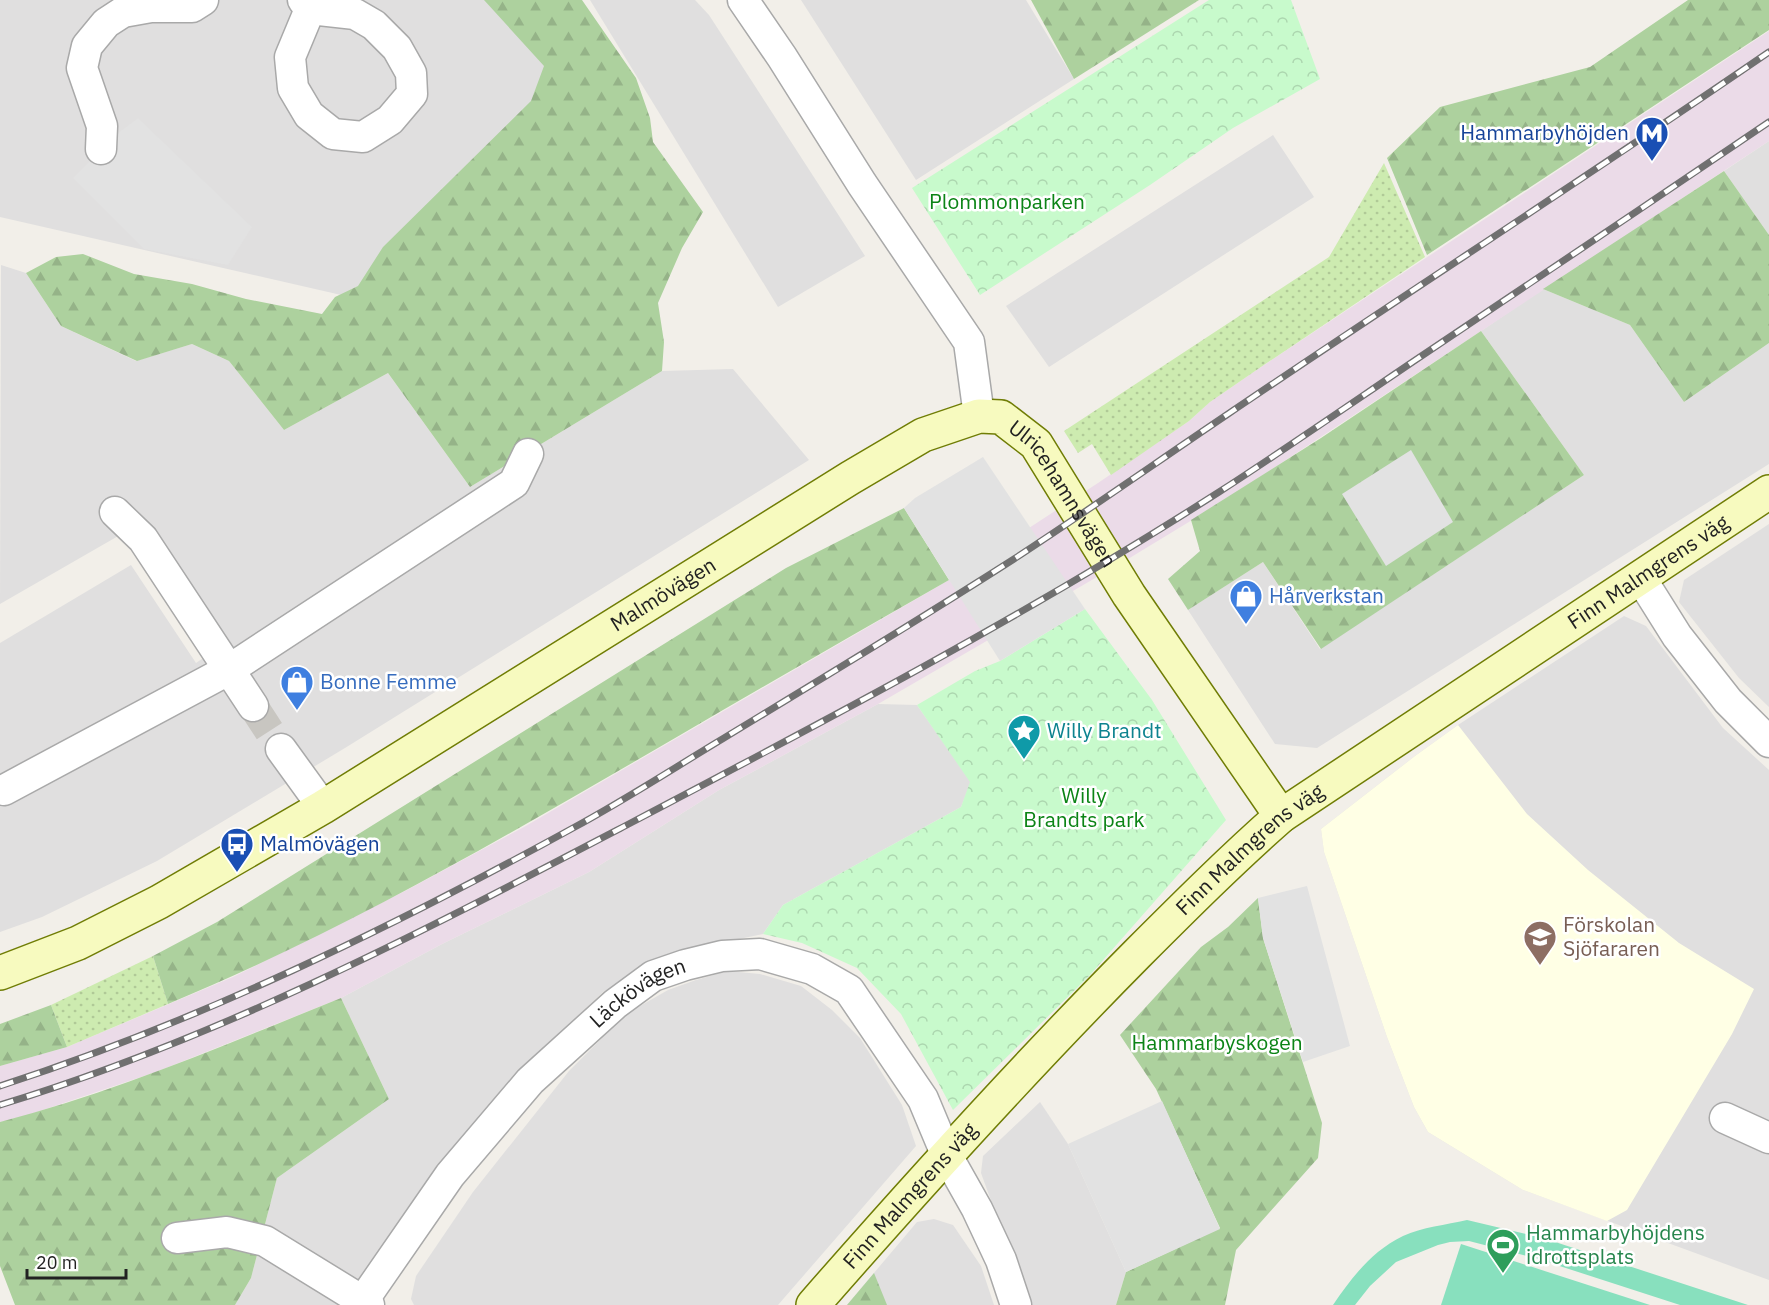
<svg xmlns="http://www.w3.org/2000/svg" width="1769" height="1305" viewBox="0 0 1769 1305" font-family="'IBM Plex Sans',sans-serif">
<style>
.residential{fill:#e0dfdf}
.industrial{fill:#ebdbe8}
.education{fill:#ffffe5}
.grass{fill:url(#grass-dots)}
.forest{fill:url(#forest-firs)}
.park{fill:url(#park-crowns)}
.pitch{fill:#88e0be}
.parking{fill:#e2e2e2}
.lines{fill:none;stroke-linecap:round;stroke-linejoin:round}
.street-tunnel{stroke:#c8c6c1;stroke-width:30;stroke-dasharray:30 15;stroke-linecap:butt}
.street-casing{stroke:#a9a9a9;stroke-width:33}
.secondary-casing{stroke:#707d05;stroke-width:36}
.street{stroke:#fff;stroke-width:30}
.secondary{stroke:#f7fabf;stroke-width:33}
.rail-casing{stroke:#707070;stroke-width:7}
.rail{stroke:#fff;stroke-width:4.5;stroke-dasharray:14;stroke-linecap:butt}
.labels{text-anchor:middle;stroke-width:5;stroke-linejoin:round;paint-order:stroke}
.transit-label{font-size:21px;fill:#164399;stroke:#fff;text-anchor:end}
.park-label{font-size:21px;fill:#0c8416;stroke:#fff}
.street-label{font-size:21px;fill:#222;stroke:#fff}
.shop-label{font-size:21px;fill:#366cbe;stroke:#fff;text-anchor:start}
.culture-label{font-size:21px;fill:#0d838f;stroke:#fff;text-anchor:start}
.education-label{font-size:21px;fill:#785e54;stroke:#fff;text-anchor:start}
.leisure-label{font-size:21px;fill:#27864d;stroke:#fff;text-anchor:start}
</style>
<defs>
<pattern id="grass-dots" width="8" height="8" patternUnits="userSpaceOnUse" patternTransform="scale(1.5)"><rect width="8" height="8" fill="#cdebb0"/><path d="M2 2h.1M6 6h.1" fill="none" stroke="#b0c997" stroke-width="1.8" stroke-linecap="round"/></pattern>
<pattern id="forest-firs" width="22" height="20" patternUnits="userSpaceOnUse" patternTransform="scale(1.5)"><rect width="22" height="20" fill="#add19e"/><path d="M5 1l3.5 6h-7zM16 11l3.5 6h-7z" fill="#95b388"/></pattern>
<pattern id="park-crowns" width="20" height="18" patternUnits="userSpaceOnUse" patternTransform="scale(1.5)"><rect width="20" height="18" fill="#c8facc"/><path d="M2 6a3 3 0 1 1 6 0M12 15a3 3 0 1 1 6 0" fill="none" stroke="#acd6af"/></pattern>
</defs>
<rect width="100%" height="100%" fill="#f2efe9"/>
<g class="residential">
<polygon points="0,0 485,0 569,90 363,300 0,217"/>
<polygon points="590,0 695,0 709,15 865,256 778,307"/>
<polygon points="801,0 1026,0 1074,79 916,180"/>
<polygon points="1273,135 1314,197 1049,367 1006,306"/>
<polygon points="1769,141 1769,235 1724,171"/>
<polygon points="1,265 26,273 61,326 136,361 192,344 229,361 284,430 388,373 470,487 662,371 733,369 809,460 345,748 157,861 42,917 0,932 0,643 131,565 196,663 225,643 146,520 0,604"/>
<polygon points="1543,289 1630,325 1684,402 1769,343 1769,464 1317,748 1275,744 1188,610 1263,562 1320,649 1584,475 1481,331"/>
<polygon points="1769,524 1769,707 1739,678 1679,602 1684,580"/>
<polygon points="1624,616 1646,626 1723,728 1769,770 1769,1280 1523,1190 1428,1132 1414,1107 1387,1037 1324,852 1321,829 1415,756 1458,725"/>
<polygon points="878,704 917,705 971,782 961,807 783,905 763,934 691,949 643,969 603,992 519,1072 345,1305 235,1305 251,1278 277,1178 389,1099 341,998 442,944 589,872 719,790"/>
<polygon points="728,971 760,974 801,986 832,1010 860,1038 902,1105 916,1146 778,1305 414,1305 411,1299 416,1276 473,1192 569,1071 626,1014 668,990 696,980"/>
<polygon points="1040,1102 1068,1144 1126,1272 1116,1305 1029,1305 981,1173 983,1156"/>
<polygon points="934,1219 953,1225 981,1266 994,1305 847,1305 917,1222"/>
</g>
<polygon class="industrial" points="1769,31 1769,141 1230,497 1128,559 878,704 719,790 589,872 442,944 341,998 156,1072 28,1115 0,1122 0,1066 67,1047 233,977 407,890 524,827 949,580 1098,483 1189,421 1210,402 1258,369"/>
<polygon class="education" points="1458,725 1527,814 1588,870 1679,943 1754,989 1732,1034 1627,1210 1607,1221 1523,1190 1428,1132 1414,1107 1387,1037 1324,852 1321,829 1415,756"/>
<g class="grass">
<polygon points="1384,163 1425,257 1258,369 1210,402 1189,421 1111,475 1092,444 1078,453 1064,431 1329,257"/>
<polygon points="153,956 168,1004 67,1047 51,1005"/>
</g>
<g class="forest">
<polygon points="484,0 582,0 636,78 650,118 653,142 703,212 682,248 658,303 664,342 662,371 470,487 388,373 284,430 229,361 192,344 137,361 61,326 26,273 56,257 83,254 134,274 192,284 246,299 322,314 335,297 358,286 383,247 531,101 544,66"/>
<polygon points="1031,0 1199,0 1074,79"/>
<polygon points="1688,0 1769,0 1769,30 1427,255 1387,158 1440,107 1590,67"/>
<polygon points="1724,171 1769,235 1769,343 1684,402 1630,325 1543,289"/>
<polygon points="1481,331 1584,475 1321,649 1263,562 1188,610 1168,579 1200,551 1191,520 1321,438"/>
<path d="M 904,508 L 949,580 C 860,631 771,682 682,734 C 515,831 347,930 168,1004 L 153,956 L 217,922 L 786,568 Z"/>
<polygon points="1258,898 1263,938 1322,1123 1318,1158 1236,1250 1225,1305 1116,1305 1126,1272 1220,1228 1156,1089 1120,1035 1201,947 1228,927"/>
<path d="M 341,998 L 389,1099 L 277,1178 L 251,1278 L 235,1305 L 15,1305 L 0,1266 L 0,1122 C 117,1092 229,1043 341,998 Z"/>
<polygon points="51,1005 67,1047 0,1066 0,1024"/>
<polygon points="874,1273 887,1305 847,1305"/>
</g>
<g class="park">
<polygon points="1209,0 1291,0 1320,79 1233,128 1150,185 980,295 912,188"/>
<polygon points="1085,609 1152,700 1226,820 1090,975 953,1110 901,1014 857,968 802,943 763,934 783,905 961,807 970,782 917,705 975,671 1000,661"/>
</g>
<g class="pitch">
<path d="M 1467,1220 L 1543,1238 L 1748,1305 L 1680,1305 L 1538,1259 L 1469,1241 L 1450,1242 L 1438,1245 L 1396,1262 L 1370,1286 L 1355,1305 L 1333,1305 C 1352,1277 1372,1251 1403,1236 C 1422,1227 1446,1225 1467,1220 Z"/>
<polygon points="1461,1244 1650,1305 1441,1305"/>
</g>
<g class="parking">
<polygon points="138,118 252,227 228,265 144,249 73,178 117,134"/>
<polygon points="1411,450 1453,522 1386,566 1342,494"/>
<polygon points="983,457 1085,609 1000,661 904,508 915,498"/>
<polygon points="1307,886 1350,1046 1303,1062 1263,938 1258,898"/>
<polygon points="1162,1101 1220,1229 1126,1272 1068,1144"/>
</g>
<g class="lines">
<polyline class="street-tunnel" points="253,706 281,749"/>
<defs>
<g id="street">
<polyline points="303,0 310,9 355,14 374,25 397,48 411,73 412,94 390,120 363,137 333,134 309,115 293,88 290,57 310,9"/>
<polyline points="743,0 782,57 862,184 969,342 979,416"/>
<polyline points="101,149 102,126 82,68 87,46 106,23 123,12 151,7 192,7 203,0"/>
<polyline points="115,512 143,539 253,706"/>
<polyline points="1640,577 1677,636 1728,701 1769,742"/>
<polyline points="281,749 323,807"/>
<polyline points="4,790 230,669 514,483 528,454"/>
<polyline points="1725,1118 1769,1138"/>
<polyline points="177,1238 227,1232 265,1241 369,1305"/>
<path id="s1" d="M 360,1305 L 450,1175 L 530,1081 L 615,1004 L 653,976 L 685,965 L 722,956 L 760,954 L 812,969 L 849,990 L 923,1099 L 946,1154 L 977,1209 L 1001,1260 L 1016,1305"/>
</g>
<g id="secondary">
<path id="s2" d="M 0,973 L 78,943 L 159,902 L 323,807 L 850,478 L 923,435 L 979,416 L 1001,417 L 1036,444 L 1129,595 L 1281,816"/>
<path id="s3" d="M 813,1305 C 918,1185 1025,1067 1137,954 C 1184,907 1231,860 1281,816 L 1769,492"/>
</g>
</defs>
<use href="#street" class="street-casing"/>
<use href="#secondary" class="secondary-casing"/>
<use href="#street" class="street"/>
<use href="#secondary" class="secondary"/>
<defs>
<g id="rail">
<path d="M 0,1086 C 200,1021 389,929 573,828 C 625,800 674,768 724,738 C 821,679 919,620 1014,559 C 1086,512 1157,462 1228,414 C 1408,292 1590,175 1769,52"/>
<path d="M 0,1105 C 220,1038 420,933 623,827 C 825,721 1027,615 1219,492 C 1284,450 1349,405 1414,361 C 1532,282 1651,202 1769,122"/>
</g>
</defs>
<use href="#rail" class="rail-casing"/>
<use href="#rail" class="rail"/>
</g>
<defs>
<symbol id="metro-pin" viewBox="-11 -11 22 30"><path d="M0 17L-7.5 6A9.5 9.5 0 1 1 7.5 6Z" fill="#1a4fb4" stroke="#fff"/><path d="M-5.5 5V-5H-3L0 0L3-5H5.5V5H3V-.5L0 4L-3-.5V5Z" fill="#fff"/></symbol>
<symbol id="shop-pin" viewBox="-11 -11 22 30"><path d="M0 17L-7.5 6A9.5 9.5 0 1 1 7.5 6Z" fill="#3f7fe0" stroke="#fff"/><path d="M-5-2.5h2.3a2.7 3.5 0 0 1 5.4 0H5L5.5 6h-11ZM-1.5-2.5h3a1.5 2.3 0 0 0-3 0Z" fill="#fff"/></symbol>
<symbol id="sight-pin" viewBox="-11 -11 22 30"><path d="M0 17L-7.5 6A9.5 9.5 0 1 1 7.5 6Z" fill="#0f9aa8" stroke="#fff"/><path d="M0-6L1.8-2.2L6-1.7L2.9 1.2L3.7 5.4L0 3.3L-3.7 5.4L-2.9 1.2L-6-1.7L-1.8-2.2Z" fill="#fff"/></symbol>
<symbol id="bus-pin" viewBox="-11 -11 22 30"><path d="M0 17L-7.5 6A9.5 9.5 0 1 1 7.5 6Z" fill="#1a4fb4" stroke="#fff"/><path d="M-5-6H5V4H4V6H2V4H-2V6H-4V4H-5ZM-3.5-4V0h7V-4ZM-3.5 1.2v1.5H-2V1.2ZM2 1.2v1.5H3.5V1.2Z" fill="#fff"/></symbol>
<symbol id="school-pin" viewBox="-11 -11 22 30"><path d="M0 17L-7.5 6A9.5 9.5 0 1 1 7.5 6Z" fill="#8d6e63" stroke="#fff"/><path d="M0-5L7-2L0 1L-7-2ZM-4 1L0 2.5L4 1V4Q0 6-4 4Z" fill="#fff"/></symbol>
<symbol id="stadium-pin" viewBox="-11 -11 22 30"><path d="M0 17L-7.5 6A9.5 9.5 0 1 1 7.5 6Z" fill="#2e9e5b" stroke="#fff"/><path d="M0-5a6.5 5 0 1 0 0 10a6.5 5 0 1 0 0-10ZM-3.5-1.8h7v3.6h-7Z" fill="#fff"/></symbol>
</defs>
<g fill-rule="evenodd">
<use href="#metro-pin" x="1633" y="114" width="38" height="52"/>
<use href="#shop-pin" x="1227" y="577" width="38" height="52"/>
<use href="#shop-pin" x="278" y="663" width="38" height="52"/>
<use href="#sight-pin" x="1005" y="712" width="38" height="52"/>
<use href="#bus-pin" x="218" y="825" width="38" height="52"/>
<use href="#school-pin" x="1521" y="918" width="38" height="52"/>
<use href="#stadium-pin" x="1484" y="1226" width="38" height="52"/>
</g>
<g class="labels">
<g class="transit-label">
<text x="1629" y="140">Hammarbyhöjden</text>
<text x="260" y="851" text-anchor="start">Malmövägen</text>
</g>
<g class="park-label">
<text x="1007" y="209">Plommonparken</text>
<text x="1084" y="803">Willy<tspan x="1084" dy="24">Brandts park</tspan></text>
<text x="1217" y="1050">Hammarbyskogen</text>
</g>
<g class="street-label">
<text dy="7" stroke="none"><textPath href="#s2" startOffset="1251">Ulricehamnsvägen</textPath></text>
<text dy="7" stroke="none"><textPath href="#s3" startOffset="1118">Finn Malmgrens väg</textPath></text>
<text dy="7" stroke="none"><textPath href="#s2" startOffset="765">Malmövägen</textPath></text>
<text dy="7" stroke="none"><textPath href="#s3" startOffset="632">Finn Malmgrens väg</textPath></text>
<text dy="7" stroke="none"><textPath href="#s1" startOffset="422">Läckövägen</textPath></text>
<text dy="7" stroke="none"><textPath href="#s3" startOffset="146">Finn Malmgrens väg</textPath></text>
</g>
<g class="shop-label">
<text x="1269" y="603">Hårverkstan</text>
<text x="320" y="689">Bonne Femme</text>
</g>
<g class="culture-label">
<text x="1047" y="738">Willy Brandt</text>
</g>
<g class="education-label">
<text x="1563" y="932">Förskolan<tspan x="1563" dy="24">Sjöfararen</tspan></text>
</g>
<g class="leisure-label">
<text x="1526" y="1240">Hammarbyhöjdens<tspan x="1526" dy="24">idrottsplats</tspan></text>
</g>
</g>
<path d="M27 1269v9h99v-9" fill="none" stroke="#222222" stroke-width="3"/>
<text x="36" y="1269" font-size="18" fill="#222222" stroke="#ffffff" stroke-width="4.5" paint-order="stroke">20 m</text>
</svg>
